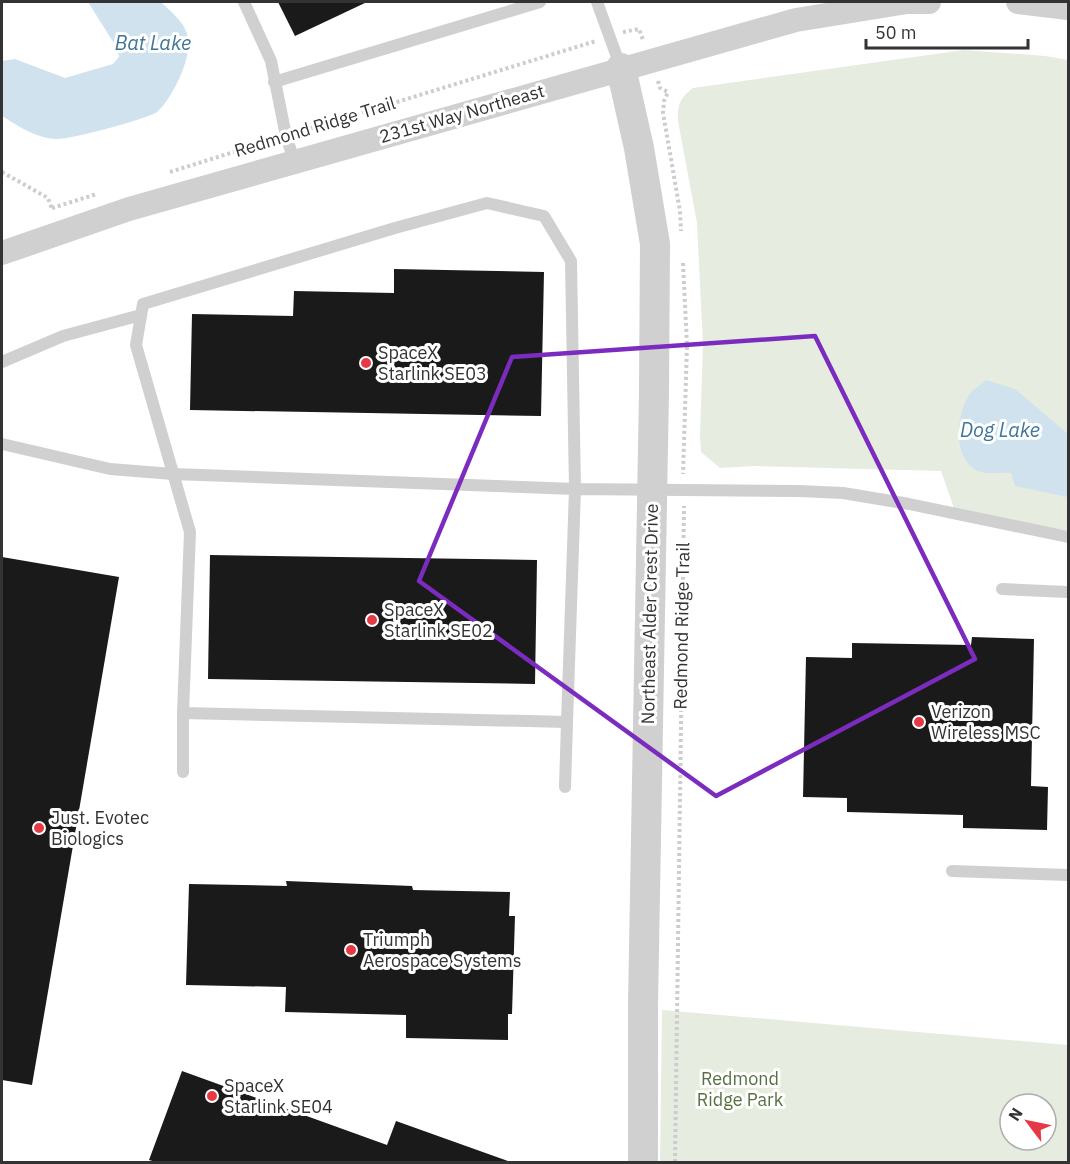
<svg xmlns="http://www.w3.org/2000/svg" width="1070" height="1164" viewBox="0 0 1070 1164" font-family="'IBM Plex Sans',sans-serif">
<style>
.green{fill:#e6ecdf;fill-rule:evenodd}
.water{fill:#cfe2ee}
.building{fill:#1a1a1a}
.lines{fill:none;stroke-linecap:round;stroke-linejoin:round}
.path{stroke:#cdcdcd;stroke-width:4;stroke-dasharray:3 3;stroke-linecap:butt}
.service{stroke:#d0d0d0;stroke-width:12}
.minor{stroke:#d0d0d0;stroke-width:24}
.tertiary{stroke:#d0d0d0;stroke-width:30}
.marked{fill:none;stroke:#7b2cbf;stroke-width:4.5;stroke-linejoin:round}
.poi-dot{fill:#e63946;stroke:#fff;stroke-width:2}
.labels{text-anchor:middle;stroke-width:6;stroke-linejoin:round;paint-order:stroke}
.street-label{font-size:18px;fill:#333;stroke:#fff}
.poi-label{font-size:18px;fill:#333;stroke:#fff;text-anchor:start}
.park-label{font-size:18px;fill:#56703f;stroke:#fff}
.water-label{font-size:20px;font-style:italic;fill:#3f7597;stroke:#fff}
</style>
<rect width="100%" height="100%" fill="#fff"/>
<g class="green">
<path d="M 964,50 L 1045,56 L 1068,60 L 1068,537 L 956,514 L 941,471 L 753,466 L 720,468 L 701,452 L 700,435 L 703,344 L 697,223 L 678,121 C 677,105 680,98 693,88 Z"/>
<path d="M 662,1010 L 1068,1045 L 1068,1162 L 660,1162 ZM 1010,1104 L 1046,1104 L 1046,1140 L 1010,1140 Z"/>
</g>
<g class="water">
<path d="M 88,2 L 161,2 C 171,12 186,23 188,38 C 192,58 172,99 157,112 C 147,119 69,140 56,139 C 36,138 18,126 2,116 L 2,61 L 15,59 L 65,78 L 113,64 L 119,57 L 117,48 Z"/>
<path d="M 986,380 L 1015,389 L 1068,434 L 1068,497 L 1015,486 L 1011,473 C 1002,472 987,475 978,471 C 952,459 956,415 969,395 C 973,389 981,385 986,380 Z"/>
</g>
<g class="building">
<polygon points="278,2 367,2 295,36"/>
<polygon points="394,269 544,272 541,416 190,410 192,314 293,316 294,291 394,293"/>
<polygon points="210,555 537,560 535,684 208,679"/>
<polygon points="2,557 119,577 32,1085 2,1080"/>
<polygon points="972,637 1034,639 1031,786 1048,787 1047,830 963,828 963,815 847,812 847,798 803,797 806,657 852,658 852,643 971,645"/>
<polygon points="286,881 412,886 413,890 510,892 509,916 515,916 512,1014 508,1014 508,1040 406,1038 406,1015 285,1012 286,987 186,985 189,884 287,886"/>
<polygon points="182,1071 387,1145 396,1121 511,1162 156,1162 149,1160"/>
</g>
<g class="lines">
<g class="path">
<polyline points="623,32 639,29 643,40"/>
<polyline points="658,81 660,88 668,92 664,101 663,113 680,211 681,231"/>
<polyline points="299,132 596,41"/>
<polyline points="2,172 48,198 52,209"/>
<polyline points="170,172 272,140"/>
<polyline points="52,208 97,194"/>
<polyline points="683,263 687,345 683,474"/>
<polyline points="675,1162 684,506"/>
</g>
<g class="service">
<polyline points="244,2 271,61 286,136 295,163"/>
<polyline points="597,2 621,68"/>
<polyline points="274,82 540,2"/>
<polyline points="2,362 63,336 141,315"/>
<polyline points="2,444 110,469 173,474 575,489 567,722 183,713 190,532 136,345 143,304 395,228 487,203 544,216 571,261 575,489 799,491 843,493 909,504 1068,537"/>
<polyline points="1002,589 1068,592"/>
<polyline points="183,713 183,772"/>
<polyline points="565,787 567,722"/>
<polyline points="952,871 1068,875"/>
</g>
<g class="minor">
<polyline points="1018,2 1068,8"/>
<polyline points="2,253 129,209 796,20 907,2 929,2"/>
</g>
<polyline class="tertiary" points="621,68 639,148 655,244 654,391 643,1005 643,1162"/>
</g>
<path class="marked" d="M 815,336 L 975,659 L 716,796 L 419,581 L 512,357 Z"/>
<g class="poi-dot">
<circle cx="366" cy="363" r="6"/>
<circle cx="372" cy="620" r="6"/>
<circle cx="919" cy="722" r="6"/>
<circle cx="39" cy="828" r="6"/>
<circle cx="351" cy="950" r="6"/>
<circle cx="212" cy="1096" r="6"/>
</g>
<g class="labels">
<g class="street-label">
<text transform="translate(462 114) rotate(-16)" y="6">231st Way Northeast</text>
<text transform="translate(315 127) rotate(-17)" y="6">Redmond Ridge Trail</text>
<text transform="translate(650 614) rotate(-89)" y="6">Northeast Alder Crest Drive</text>
<text transform="translate(682 626) rotate(-89)" y="6">Redmond Ridge Trail</text>
</g>
<g class="poi-label">
<text x="378" y="359">SpaceX<tspan x="378" dy="21">Starlink SE03</tspan></text>
<text x="384" y="616">SpaceX<tspan x="384" dy="21">Starlink SE02</tspan></text>
<text x="931" y="718">Verizon<tspan x="931" dy="21">Wireless MSC</tspan></text>
<text x="51" y="824">Just. Evotec<tspan x="51" dy="21">Biologics</tspan></text>
<text x="363" y="946">Triumph<tspan x="363" dy="21">Aerospace Systems</tspan></text>
<text x="224" y="1092">SpaceX<tspan x="224" dy="21">Starlink SE04</tspan></text>
</g>
<g class="park-label">
<text x="740" y="1085">Redmond<tspan x="740" dy="21">Ridge Park</tspan></text>
</g>
<g class="water-label">
<text x="153" y="50">Bat Lake</text>
<text x="1000" y="437">Dog Lake</text>
</g>
</g>
<rect width="1070" height="1164" fill="none" stroke="#333333" stroke-width="6"/>
<g transform="translate(1028 1122) rotate(302)"><circle r="28" fill="#ffffff" stroke="#adadad" stroke-width="1.5"/>
<path d="M0-4.5L10 22L0 15L-10 22Z" fill="#e63946"/>
<text y="-9" font-size="16" font-weight="bold" text-anchor="middle" fill="#333333">N</text>
</g>
<path d="M866 39v9h162v-9" fill="none" stroke="#333333" stroke-width="3"/>
<text x="875" y="39" font-size="18" fill="#333333" stroke="#ffffff" stroke-width="4.5" paint-order="stroke">50 m</text>
</svg>
